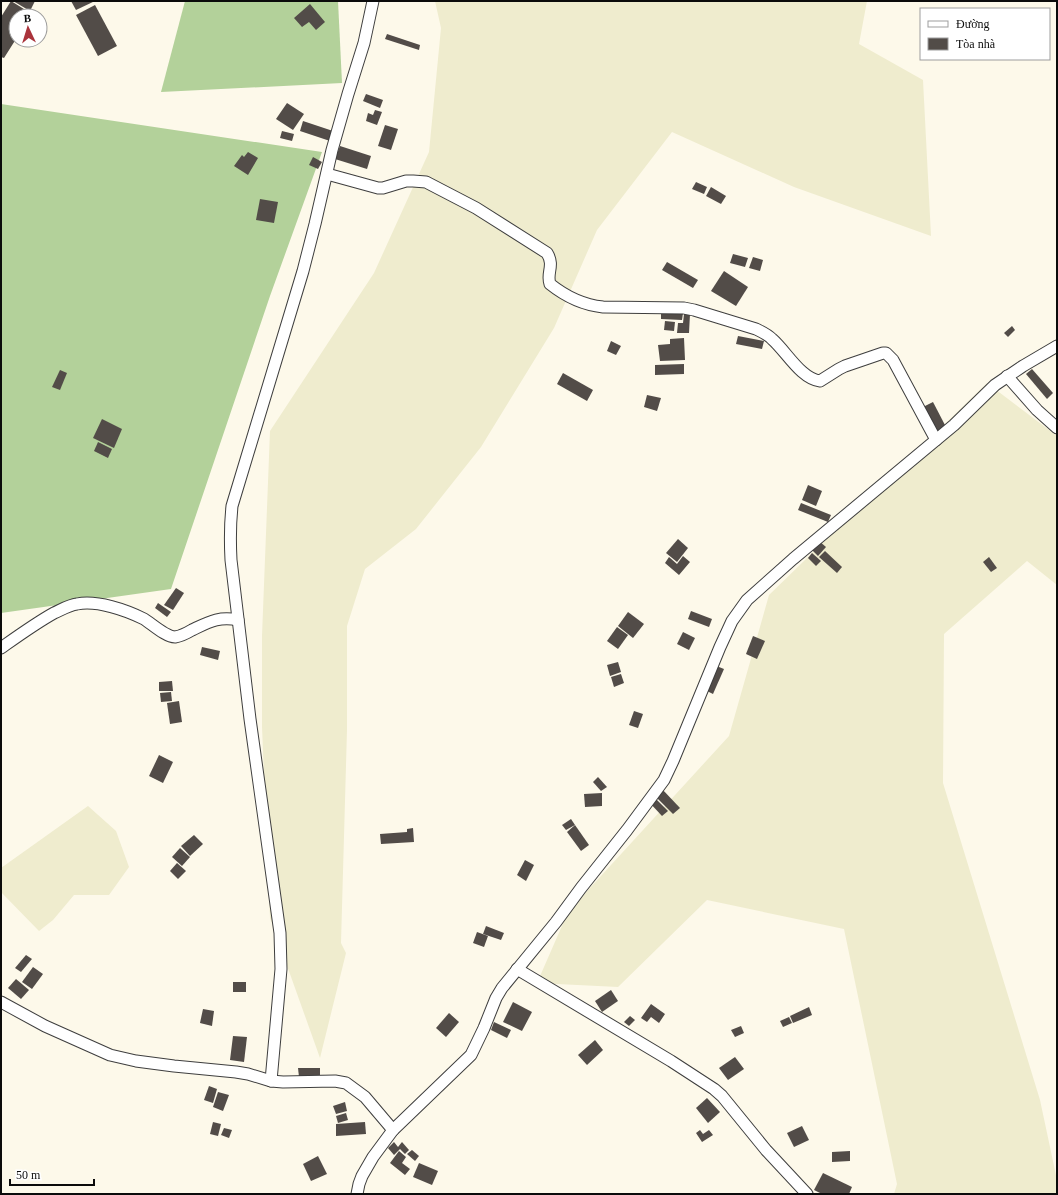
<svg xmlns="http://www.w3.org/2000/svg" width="1058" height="1195" viewBox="0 0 1058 1195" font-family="Georgia,serif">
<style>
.farmland{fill:#efecce}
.forest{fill:#b3d19a}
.building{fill:#524c48}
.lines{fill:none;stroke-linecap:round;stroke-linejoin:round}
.minor-casing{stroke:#3e3e3e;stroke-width:13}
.minor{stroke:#fff;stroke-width:11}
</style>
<rect width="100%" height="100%" fill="#fdf9ea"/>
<g class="farmland">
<polygon points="435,1 867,1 859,44 923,80 931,236 794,187 672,132 597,230 554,328 481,447 416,529 365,569 347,626 347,730 341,943 346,953 320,1058 270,918 262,727 262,636 270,431 374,273 429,152 441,28"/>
<polygon points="987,383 1057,436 1057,585 1027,561 944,634 943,783 1040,1100 1057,1180 1057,1194 894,1194 897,1184 844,929 707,900 618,987 537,983 568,912 729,736 769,595"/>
<polygon points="88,806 116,831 129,867 109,895 74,895 53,920 39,931 1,892 1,868"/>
</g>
<g class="forest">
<polygon points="185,1 338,1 342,83 161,92"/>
<polygon points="1,104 322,152 270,296 171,589 1,613"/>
</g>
<g class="building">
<polygon points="11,1 32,14 30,16 16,16 16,39 4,58 1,57 1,17"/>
<polygon points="13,1 35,1 30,11"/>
<polygon points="71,1 95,1 76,10"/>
<polygon points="310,4 325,22 316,30 309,22 302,27 294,18"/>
<polygon points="95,5 117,46 98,56 76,15"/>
<polygon points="387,34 420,45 419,50 385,39"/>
<polygon points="366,94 383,100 380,108 363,101"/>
<polygon points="287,103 304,114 293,130 276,119"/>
<polygon points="375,110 382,112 377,125 366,121 368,113 373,115"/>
<polygon points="303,121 333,131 330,141 300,131"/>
<polygon points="385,125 398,129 391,150 378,146"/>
<polygon points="282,131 294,134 292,141 280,138"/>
<polygon points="340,146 371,156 367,169 335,159"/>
<polygon points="248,152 258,158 248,175 234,166 242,155 244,157"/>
<polygon points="313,157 322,162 318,169 309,165"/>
<polygon points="696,182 707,187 704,194 692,189"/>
<polygon points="711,187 726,196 721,204 706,196"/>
<polygon points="260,199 278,202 274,223 256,220"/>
<polygon points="733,254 748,258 745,267 730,263"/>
<polygon points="753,257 763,260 760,271 749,268"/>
<polygon points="667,262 698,280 693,288 662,270"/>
<polygon points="724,271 748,287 736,306 711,291"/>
<polygon points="661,312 683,313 682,320 661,319"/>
<polygon points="684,314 690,314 689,333 677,333 678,323 683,323"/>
<polygon points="665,321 675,322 674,331 664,330"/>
<polygon points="1012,326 1015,330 1008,337 1004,333"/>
<polygon points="738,336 764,341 762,349 736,344"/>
<polygon points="684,338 685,360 660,361 658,345 670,344 670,339"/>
<polygon points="611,341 621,346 616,355 607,351"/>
<polygon points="684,364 684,374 655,375 655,365"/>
<polygon points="1032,369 1053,393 1047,399 1026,374"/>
<polygon points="60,370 67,373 60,390 52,387"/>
<polygon points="563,373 593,390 587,401 557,384"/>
<polygon points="647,395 661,398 657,411 644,407"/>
<polygon points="933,402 946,427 936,433 923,407"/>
<polygon points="102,419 122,429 114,448 93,438"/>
<polygon points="98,442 112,449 108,458 94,451"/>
<polygon points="808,485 822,491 816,506 802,500"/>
<polygon points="801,503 831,515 828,522 798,510"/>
<polygon points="678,539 688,548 677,562 666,553"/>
<polygon points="819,541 826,547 818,556 811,549"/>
<polygon points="825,551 842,567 837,573 819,557"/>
<polygon points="812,553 821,561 816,566 808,558"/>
<polygon points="683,556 690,562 679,575 665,563 669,557 677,564"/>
<polygon points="989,557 997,568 991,572 983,562"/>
<polygon points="176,588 184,593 173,610 164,605"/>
<polygon points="158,603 171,612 167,617 155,608"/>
<polygon points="691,611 712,619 709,627 688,619"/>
<polygon points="628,612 644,624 633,638 618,626"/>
<polygon points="617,627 628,635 618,649 607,641"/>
<polygon points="683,632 695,638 689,650 677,644"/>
<polygon points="753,636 765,641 757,659 746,654"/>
<polygon points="202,647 220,651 218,660 200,655"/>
<polygon points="618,662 621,672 610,676 607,665"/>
<polygon points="714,665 724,669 713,694 703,689"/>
<polygon points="621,674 624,683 614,687 611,677"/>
<polygon points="172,681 173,691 159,691 159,682"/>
<polygon points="171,692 172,701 161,702 160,693"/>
<polygon points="179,701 182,722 170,724 167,703"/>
<polygon points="634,711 643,714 638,728 629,725"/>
<polygon points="159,755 173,762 163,783 149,776"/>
<polygon points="598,777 607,787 601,791 593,782"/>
<polygon points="662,789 680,808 673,814 655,796"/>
<polygon points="602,793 602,806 585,807 584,794"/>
<polygon points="654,797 668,811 662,816 649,802"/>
<polygon points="571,819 575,825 566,830 562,825"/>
<polygon points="575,825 589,845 581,851 567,832"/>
<polygon points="413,828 414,842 381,844 380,834 407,832 407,829"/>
<polygon points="194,835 203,844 190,856 181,846"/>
<polygon points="180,848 190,857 182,866 172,857"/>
<polygon points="525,860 534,865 526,881 517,875"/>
<polygon points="177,863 186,871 178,879 170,871"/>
<polygon points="486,926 504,933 501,940 483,934"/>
<polygon points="477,932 488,936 484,947 473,943"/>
<polygon points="26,955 32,959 21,972 15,968"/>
<polygon points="33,967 43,974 32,989 22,982"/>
<polygon points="16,979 29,990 21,999 8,988"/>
<rect x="233" y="982" width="13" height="10"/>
<polygon points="611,990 618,1001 602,1012 595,1001"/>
<polygon points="513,1002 532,1012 522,1031 503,1022"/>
<polygon points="651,1004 665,1014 659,1023 651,1017 647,1022 641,1018"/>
<polygon points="809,1007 812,1015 793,1023 790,1016"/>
<polygon points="203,1009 214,1011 212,1026 200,1023"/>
<polygon points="449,1013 459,1022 446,1037 436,1028"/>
<polygon points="630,1016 635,1020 629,1026 624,1022"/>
<polygon points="789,1017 792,1023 783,1027 780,1021"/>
<polygon points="494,1022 511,1030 507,1038 491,1030"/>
<polygon points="741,1026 744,1033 735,1037 731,1030"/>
<polygon points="233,1036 247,1037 244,1062 230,1060"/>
<polygon points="595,1040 603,1050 587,1065 578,1055"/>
<polygon points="735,1057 744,1069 728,1080 719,1068"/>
<polygon points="298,1068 320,1068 320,1077 299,1077"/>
<polygon points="209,1086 217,1089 213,1103 204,1100"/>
<polygon points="218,1092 229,1095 223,1111 213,1107"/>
<polygon points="707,1098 720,1112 708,1123 696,1108"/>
<polygon points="345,1102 347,1111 336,1114 333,1106"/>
<polygon points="346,1113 348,1120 338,1123 336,1116"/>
<polygon points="213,1122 221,1124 218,1136 210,1134"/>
<polygon points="365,1122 366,1134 336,1136 336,1124"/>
<polygon points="802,1126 809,1140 794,1147 787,1133"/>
<polygon points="224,1128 232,1130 229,1138 221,1135"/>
<polygon points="700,1130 703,1134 709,1130 713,1135 702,1142 696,1133"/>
<polygon points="394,1142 398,1147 402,1142 409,1150 405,1154 400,1149 394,1155 388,1148"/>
<polygon points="412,1150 419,1156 415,1161 407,1154"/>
<polygon points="399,1151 406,1157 402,1163 410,1169 405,1175 390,1163"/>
<polygon points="850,1151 850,1161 832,1162 832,1152"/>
<polygon points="318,1156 327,1174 311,1181 303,1164"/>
<polygon points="419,1163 438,1171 432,1185 413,1177"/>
<polygon points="823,1173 852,1187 849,1194 822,1194 814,1190"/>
</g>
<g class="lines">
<defs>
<g id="minor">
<path d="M 327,174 L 378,188 L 383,188 L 406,181 L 413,181 L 426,182 L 476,208 L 547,253 C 555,266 546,273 550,284 C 565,296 584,305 603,307 L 684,308 L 694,310 L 756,329 C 762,332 767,334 772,339 C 786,351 801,379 820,381 L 839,369 L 845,366 L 883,353 L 886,353 L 893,360 L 936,440"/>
<polyline points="1007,376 1037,410 1057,428"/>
<path d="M 1,648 C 18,636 36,623 54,613 C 61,610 69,605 77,604 C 97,600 126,610 144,619 C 152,624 166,637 175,637 C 181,636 187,633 192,630 C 209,622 219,616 238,620"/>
<polyline points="517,969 671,1061 714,1089 722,1096 766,1150 807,1194"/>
<polyline points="1,1002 45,1026 110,1055 136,1061 174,1066 236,1072 248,1074 271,1081 283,1082 335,1081 346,1083 365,1097 393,1130"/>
<path d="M 271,1081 L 281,969 L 280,933 L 250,719 L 231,560 C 230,541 230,525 232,506 L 303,271 L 315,224 L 332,150 L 348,94 L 364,43 L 373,1"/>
<polyline points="357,1194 359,1184 362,1176 373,1157 393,1130 471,1055 484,1028 496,998 502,988 556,922 581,888 627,830 664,780 673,761 720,647 732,621 747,600 793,559 954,425 995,385 1023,366 1057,346"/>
</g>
</defs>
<use href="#minor" class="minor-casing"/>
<use href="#minor" class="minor"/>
</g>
<rect width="1058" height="1195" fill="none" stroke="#0b0b0b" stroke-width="4"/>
<rect x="920" y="8" width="130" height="52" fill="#ffffff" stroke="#9d9d9d"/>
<rect x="928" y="21" width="20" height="6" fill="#ffffff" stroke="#9d9d9d"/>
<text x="956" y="28" font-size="12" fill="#0b0b0b">Đường</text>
<rect x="928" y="38" width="20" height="12" fill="#524c48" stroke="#9d9d9d"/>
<text x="956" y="48" font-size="12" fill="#0b0b0b">Tòa nhà</text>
<g transform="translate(28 28) rotate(356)"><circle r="19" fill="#ffffff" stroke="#9d9d9d"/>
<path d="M0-3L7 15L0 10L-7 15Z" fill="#aa333b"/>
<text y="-6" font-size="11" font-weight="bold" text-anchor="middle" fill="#0b0b0b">B</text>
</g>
<path d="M10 1179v6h84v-6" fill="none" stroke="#0b0b0b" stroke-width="2"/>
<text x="16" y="1179" font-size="12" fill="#0b0b0b" stroke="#ffffff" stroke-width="3" paint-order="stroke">50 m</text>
</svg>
